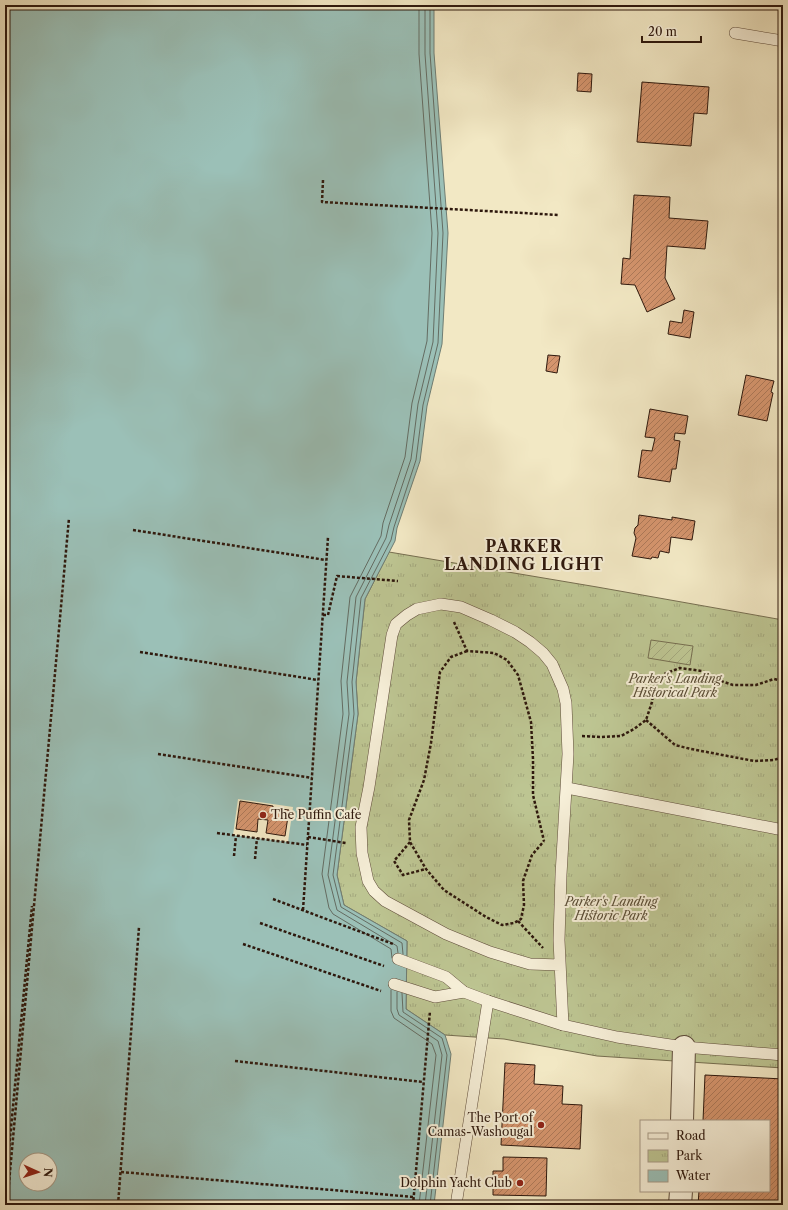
<svg xmlns="http://www.w3.org/2000/svg" width="788" height="1210" viewBox="0 0 788 1210" font-family="'Libre Caslon Text',serif">
<style>
.park{fill:url(#park-tufts);stroke:#766e50}
.garden{fill:url(#garden-furrows);stroke:#766e50}
.water{fill:#9bc0b7;stroke:#6f7d73;fill-rule:evenodd}
.pier{fill:#f2e8c4}
.lines{fill:none;stroke-linecap:round;stroke-linejoin:round}
.shore{stroke:#646c62;stroke-width:1}
.building{fill:url(#building-hatch);stroke:#2e180d}
.service-casing{stroke:#5f4c3b;stroke-width:12}
.minor-casing{stroke:#5f4c3b;stroke-width:24}
.path{stroke:#2e180d;stroke-width:2.5;stroke-dasharray:3 2;stroke-linecap:butt}
.service{stroke:#f7f0d9;stroke-width:11}
.minor{stroke:#f7f0d9;stroke-width:22}
.poi-dot{fill:#8f2418;stroke:#f7f0d9;stroke-width:1.5}
.labels{text-anchor:middle;stroke-width:4;stroke-linejoin:round;paint-order:stroke}
.park-label{font-size:12px;font-style:italic;fill:#594c35;stroke:#f7f0d9}
.poi-label{font-size:12px;fill:#2e180d;stroke:#f7f0d9;text-anchor:end}
.district-label{font-size:16px;font-weight:bold;letter-spacing:1px;fill:#2e180d;stroke:#f7f0d9}
</style>
<defs>
<pattern id="park-tufts" width="24" height="20" patternUnits="userSpaceOnUse"><rect width="24" height="20" fill="#bdc592"/><path d="M3 7l-1-3M5 7V3M7 7l1-3M15 17l-1-3M17 17v-4M19 17l1-3" fill="none" stroke="#a3a87d"/></pattern>
<pattern id="garden-furrows" width="10" height="10" patternUnits="userSpaceOnUse"><rect width="10" height="10" fill="#bdc592"/><path d="M-1 1l2-2M0 10L10 0M9 11l2-2" fill="none" stroke="#a3a87d"/></pattern>
<pattern id="building-hatch" width="6" height="6" patternUnits="userSpaceOnUse"><rect width="6" height="6" fill="#d5956e"/><path d="M-1 1l2-2M0 6l6-6M5 7l2-2" fill="none" stroke="#ad7959"/></pattern>
</defs>
<rect width="100%" height="100%" fill="#f2e8c4"/>
<filter id="stains"><feTurbulence type="fractalNoise" baseFrequency=".005" numOctaves="4"/><feColorMatrix values="0 0 0 0 .2 0 0 0 0 .09 0 0 0 0 .02 0 0 0 .5 -.17"/></filter>
<radialGradient id="worn" r=".72"><stop offset=".6" stop-color="#630" stop-opacity="0"/><stop offset="1" stop-color="#630" stop-opacity=".3"/></radialGradient>
<polygon class="park" points="389,552 597,587 783,620 783,1068 597,1056 504,1039 445,1035 406,1009 407,941 344,905 337,875 358,714 356,682 365,599"/>
<polygon class="garden" points="651,640 693,646 690,665 648,658"/>
<path class="water" d="M 5,5 L 434,5 L 434,53 L 448,233 L 442,344 L 427,406 L 420,461 L 397,528 L 395,541 L 365,599 L 356,682 L 358,714 L 337,875 L 344,905 L 407,941 L 406,1009 L 445,1035 L 451,1054 L 434,1205 L 5,1205 ZM 26,1160 L 50,1160 L 50,1184 L 26,1184 Z"/>
<polygon class="pier" points="238,799 293,807 288,842 233,835"/>
<g class="lines">
<g class="shore">
<polyline points="398,953 397,946 337,910 328,875 349,714 347,682 356,597 386,538 389,525 411,459 418,404 433,342 438,233 425,54 425,5"/>
<polyline points="403,954 402,943 341,907 333,875 354,714 352,682 361,598 391,540 394,527 416,460 423,405 438,343 443,233 430,53 430,5"/>
<polyline points="392,958 391,949 333,914 329,908 322,874 343,714 341,681 350,597 381,536 383,523 405,457 412,403 427,341 432,233 419,54 419,5"/>
<polyline points="391,990 391,1011 394,1018 432,1044 436,1055 419,1205"/>
<polyline points="397,992 397,1009 399,1015 438,1041 442,1055 425,1205"/>
<polyline points="402,993 403,1012 442,1038 447,1055 430,1205"/>
</g>
</g>
<g class="building">
<polygon points="578,73 592,74 591,92 577,91"/>
<polygon points="642,82 709,87 707,114 694,113 691,146 637,142"/>
<polygon points="634,195 670,197 669,218 708,221 705,249 667,246 665,278 675,299 647,312 635,285 621,284 623,258 630,259"/>
<polygon points="684,310 694,312 690,338 668,334 670,321 682,323"/>
<polygon points="548,355 560,356 557,373 546,371"/>
<polygon points="746,375 774,381 771,392 773,393 767,421 738,415"/>
<polygon points="650,409 688,416 685,434 675,433 674,440 680,441 676,469 672,469 670,482 638,477 642,450 652,451 655,438 645,437"/>
<polygon points="639,515 672,520 672,517 695,521 692,540 671,537 669,553 660,551 658,558 652,557 651,559 632,556 636,538 634,533 635,528 638,525"/>
<polygon points="240,801 273,806 273,808 289,810 285,836 266,833 268,820 258,819 257,832 236,829"/>
<polygon points="580,897 589,898 588,916 578,916"/>
<polygon points="505,1063 535,1065 534,1084 563,1086 562,1104 582,1105 580,1149 501,1145"/>
<polygon points="705,1075 783,1079 783,1205 698,1205 699,1191 769,1191 769,1121 703,1121"/>
<polygon points="503,1157 547,1158 546,1196 493,1195 493,1171 503,1171"/>
</g>
<g class="lines">
<defs>
<g id="service">
<polyline points="735,33 783,41"/>
<polyline points="567,788 783,830"/>
<polyline points="398,959 446,977 464,992 488,1001 563,1025 617,1037 684,1047 783,1055"/>
<polyline points="560,965 530,964 490,952 446,934 385,901 374,891 368,881 362,853 361,827 369,787 392,635 396,624 407,615 417,609 441,604 461,607 491,620 515,632 530,642 543,653 552,664 563,689 566,703 568,754 561,875 559,940 563,1025"/>
<polyline points="394,984 435,997 464,992"/>
<polyline points="456,1205 488,1001"/>
</g>
<g id="minor">
<polyline points="682,1121 684,1047"/>
<polyline points="680,1205 681,1191"/>
</g>
</defs>
<use href="#service" class="service-casing"/>
<use href="#minor" class="minor-casing"/>
<g class="path">
<polyline points="323,180 322,202 559,215"/>
<polyline points="133,530 326,560"/>
<polyline points="323,615 328,615 337,576 398,581"/>
<polyline points="454,622 467,651 494,653 507,660 518,675 531,722 533,759 533,795 544,841"/>
<polyline points="467,651 451,657 440,672 431,743 424,780 409,820 410,842 426,869 444,890 486,917 502,925 514,923 521,919 524,905 523,881 532,855 544,841"/>
<polyline points="140,652 318,680"/>
<polyline points="646,720 675,745 691,749 754,761 774,760 783,757"/>
<polyline points="582,736 601,737 621,736 634,729 646,720 652,702 654,687 664,674 680,668 702,671 718,680 733,685 756,685 774,679 783,681"/>
<polyline points="158,754 312,778"/>
<polyline points="217,833 307,845"/>
<polyline points="308,837 346,843"/>
<polyline points="410,842 394,861 403,875 426,869"/>
<polyline points="234,856 236,836"/>
<polyline points="255,859 257,838"/>
<polyline points="273,899 393,944"/>
<polyline points="303,910 328,537"/>
<polyline points="518,921 543,948"/>
<polyline points="260,923 384,966"/>
<polyline points="243,944 381,991"/>
<polyline points="235,1061 423,1082"/>
<polyline points="121,1172 414,1197"/>
<polyline points="5,1191 32,906"/>
<polyline points="7,1205 69,518"/>
<polyline points="118,1205 139,927"/>
<polyline points="413,1205 430,1011"/>
</g>
<use href="#service" class="service"/>
<use href="#minor" class="minor"/>
</g>
<g class="poi-dot">
<circle cx="263" cy="815" r="4"/>
<circle cx="541" cy="1125" r="4"/>
<circle cx="520" cy="1183" r="4"/>
</g>
<g class="labels">
<g class="park-label">
<text x="675" y="683">Parker's Landing<tspan x="675" dy="14">Historical Park</tspan></text>
<text x="611" y="906">Parker's Landing<tspan x="611" dy="14">Historic Park</tspan></text>
</g>
<g class="poi-label">
<text x="271" y="819" text-anchor="start">The Puffin Cafe</text>
<text x="533" y="1122">The Port of<tspan x="533" dy="14">Camas-Washougal</tspan></text>
<text x="512" y="1187">Dolphin Yacht Club</text>
</g>
<g class="district-label">
<text x="524" y="552">PARKER<tspan x="524" dy="18">LANDING LIGHT</tspan></text>
</g>
</g>
<rect width="788" height="1210" fill="none" stroke="#f2e8c4" stroke-width="20"/>
<rect x="6" y="6" width="776" height="1198" fill="none" stroke="#2e180d" stroke-width="2"/>
<rect x="10" y="10" width="768" height="1190" fill="none" stroke="#2e180d"/>
<rect x="640" y="1120" width="130" height="72" fill="#f7f0d9" stroke="#a79a87"/>
<rect x="648" y="1133" width="20" height="6" fill="#f7f0d9" stroke="#a79a87"/>
<text x="676" y="1140" font-size="12" fill="#2e180d">Road</text>
<rect x="648" y="1150" width="20" height="12" fill="url(#park-tufts)" stroke="#a79a87"/>
<text x="676" y="1160" font-size="12" fill="#2e180d">Park</text>
<rect x="648" y="1170" width="20" height="12" fill="#9bc0b7" stroke="#a79a87"/>
<text x="676" y="1180" font-size="12" fill="#2e180d">Water</text>
<g transform="translate(38 1172) rotate(93)"><circle r="19" fill="#f7f0d9" stroke="#a79a87"/>
<path d="M0-3L7 15L0 10L-7 15Z" fill="#8f2418"/>
<text y="-6" font-size="11" font-weight="bold" text-anchor="middle" fill="#2e180d">N</text>
</g>
<path d="M642 36v6h59v-6" fill="none" stroke="#2e180d" stroke-width="2"/>
<text x="648" y="36" font-size="12" fill="#2e180d" stroke="#f7f0d9" stroke-width="3" paint-order="stroke">20 m</text>
<rect width="100%" height="100%" filter="url(#stains)"/>
<rect width="100%" height="100%" fill="url(#worn)"/>
</svg>
